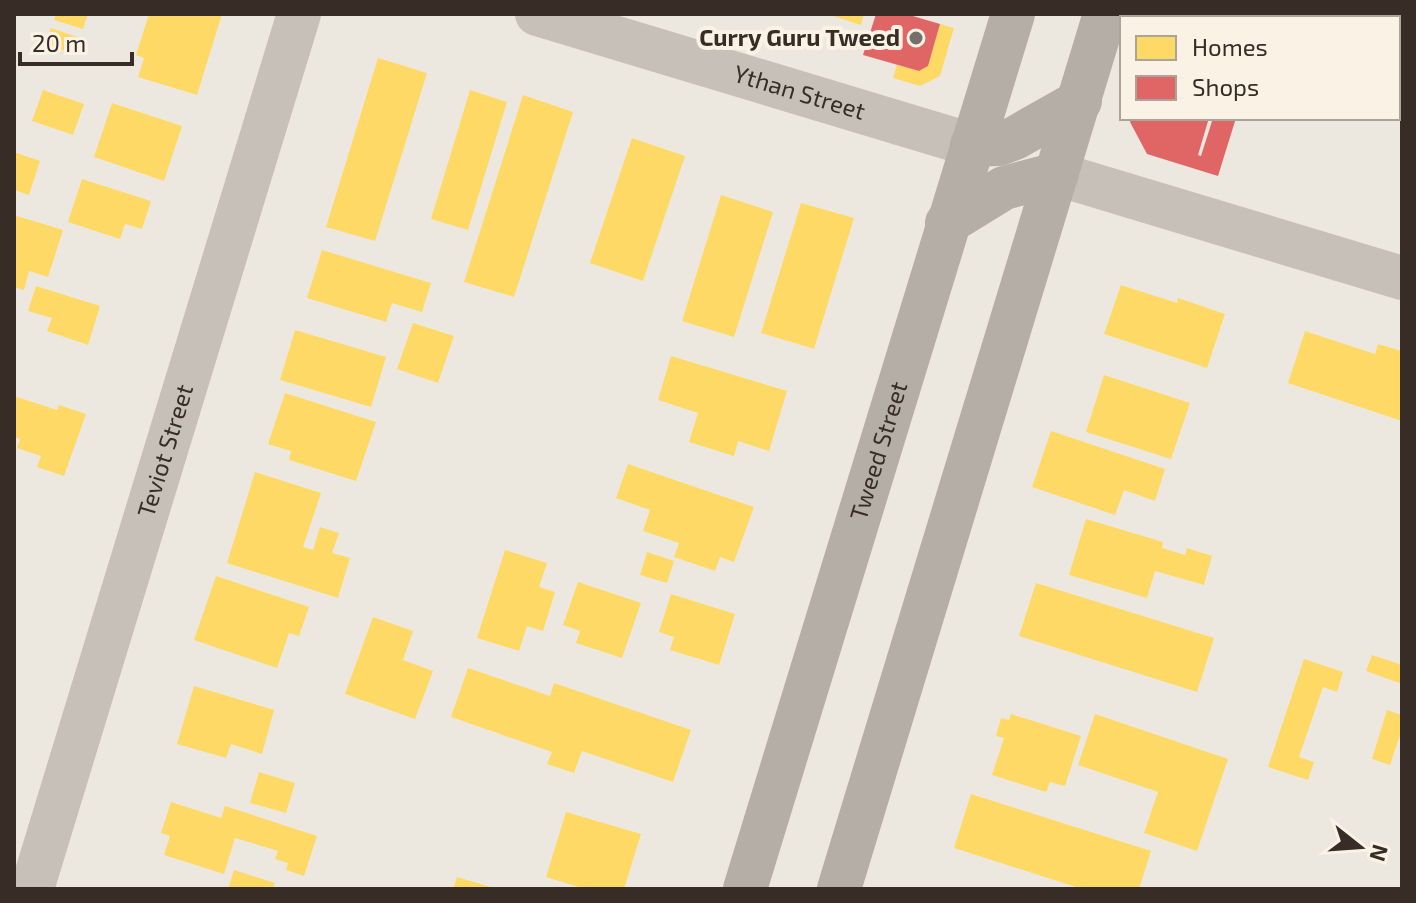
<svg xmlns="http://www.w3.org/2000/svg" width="1416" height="903" viewBox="0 0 1416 903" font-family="'Exo 2',sans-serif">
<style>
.homes{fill:#ffd966}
.shops{fill:#e06666}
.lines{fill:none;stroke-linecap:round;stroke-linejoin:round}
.minor{stroke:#c6c0b8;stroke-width:44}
.major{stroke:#b5aea7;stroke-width:44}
.poi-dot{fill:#776e67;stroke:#faf3e5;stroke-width:3}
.labels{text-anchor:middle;stroke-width:8;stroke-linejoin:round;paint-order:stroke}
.poi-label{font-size:24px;font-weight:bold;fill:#372d26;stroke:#faf3e5;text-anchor:end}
.street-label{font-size:24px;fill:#372d26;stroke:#faf3e5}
</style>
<rect width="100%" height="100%" fill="#ede8df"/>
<g class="homes">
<polygon points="56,14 88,14 83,29 54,20"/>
<polygon points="149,14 222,14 197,95 138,77 144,58 136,55"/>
<polygon points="827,14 864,14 861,25"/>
<polygon points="1230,14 1294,14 1293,18 1228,18"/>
<polygon points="940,24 954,28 940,76 920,86 893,78 897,65 919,71 928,66"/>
<polygon points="51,28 77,37 71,53 45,44"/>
<polygon points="378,58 427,73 375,241 326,227"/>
<polygon points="43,90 84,104 73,135 32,121"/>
<polygon points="470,90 507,102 468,230 431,219"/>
<polygon points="523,95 573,112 514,297 464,282"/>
<polygon points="112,103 182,126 164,181 94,157"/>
<polygon points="632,138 685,156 643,281 590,263"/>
<polygon points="14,152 40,161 29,195 14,190"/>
<polygon points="82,179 151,201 142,229 125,224 120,239 68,222"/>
<polygon points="721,195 773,212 734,337 682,321"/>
<polygon points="801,203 854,218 814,349 761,333"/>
<polygon points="14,215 63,230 48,277 29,271 24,290 14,287"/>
<polygon points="322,250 431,283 422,312 392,303 386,322 307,298"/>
<polygon points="1121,285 1177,303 1178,298 1225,314 1207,368 1104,334"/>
<polygon points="36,286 100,306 88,345 47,331 52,318 28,311"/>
<polygon points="413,323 454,336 438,383 397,369"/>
<polygon points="295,330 386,357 371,407 280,380"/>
<polygon points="1305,331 1375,354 1378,344 1402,351 1402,421 1288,383"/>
<polygon points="671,356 787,391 769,451 738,441 734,456 689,442 698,413 658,400"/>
<polygon points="1104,375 1190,403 1171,459 1086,432"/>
<polygon points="285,393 376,422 356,481 289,460 291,451 268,444"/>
<polygon points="14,396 57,410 59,405 86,414 64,476 37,467 41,456 17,448 20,439 14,437"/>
<polygon points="1051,431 1165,469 1155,501 1124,490 1115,515 1032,487"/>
<polygon points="628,464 754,507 734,562 720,557 715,571 674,557 679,543 643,531 650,510 616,498"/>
<polygon points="255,472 321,493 303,547 313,550 320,527 339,533 332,553 350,558 338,598 227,563"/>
<polygon points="1086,519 1163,542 1162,548 1185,555 1187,548 1212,556 1204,585 1155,571 1147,598 1069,575"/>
<polygon points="505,550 547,563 539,587 555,592 543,631 527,626 519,651 477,638"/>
<polygon points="647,552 674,561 667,583 640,575"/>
<polygon points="216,576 309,607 299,636 289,633 277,668 194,640"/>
<polygon points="578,582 641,603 622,658 576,643 580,631 563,625"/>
<polygon points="1036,583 1214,638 1197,692 1019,636"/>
<polygon points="671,594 735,614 719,665 670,650 674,637 659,632"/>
<polygon points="373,617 413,631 403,660 433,671 415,719 345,694"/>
<polygon points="1372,655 1402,665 1402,684 1366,671"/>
<polygon points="1304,659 1343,672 1337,692 1323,687 1299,757 1314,762 1308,780 1268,767"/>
<polygon points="468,668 550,696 554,683 691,730 673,782 582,751 574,773 547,764 552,752 451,717"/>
<polygon points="194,686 274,710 262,754 231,744 226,758 177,744"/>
<polygon points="1387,710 1402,715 1402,729 1390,765 1372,759"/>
<polygon points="1011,714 1081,736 1065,786 1050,782 1046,792 992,775 1004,738 996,736 1001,718 1009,720"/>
<polygon points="1095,714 1228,759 1197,851 1144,833 1158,792 1078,765"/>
<polygon points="259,772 295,783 286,813 250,803"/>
<polygon points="971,794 1151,851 1139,889 1082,889 954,848"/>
<polygon points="171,802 221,818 225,806 317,836 304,876 286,870 288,863 275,859 278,851 235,838 224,874 164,855 170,836 161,833"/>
<polygon points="566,812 641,834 624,889 585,889 546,877"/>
<polygon points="234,870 275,883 273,889 228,889"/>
<polygon points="457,877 494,888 494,889 453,889"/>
</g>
<g class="shops">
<polygon points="876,14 906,14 940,24 928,66 919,71 863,55"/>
<polygon points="1132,118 1209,118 1198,155 1201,156 1213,118 1236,118 1218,176 1147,154 1130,122"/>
</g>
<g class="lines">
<g class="minor">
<path id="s1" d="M 537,14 L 972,145"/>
<polyline points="1057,174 1402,278"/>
<path id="s2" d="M 32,889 L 299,14"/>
</g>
<g class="major">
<polyline points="972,145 999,144 1015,138 1080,101"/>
<polyline points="947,223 1004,188 1057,174"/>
<path id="s3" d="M 745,889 L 1013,14"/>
<polyline points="839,889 1105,14"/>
</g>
</g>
<circle class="poi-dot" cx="916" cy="38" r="8"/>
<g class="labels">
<g class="poi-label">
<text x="900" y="46">Curry Guru Tweed</text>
</g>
<g class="street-label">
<text dy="8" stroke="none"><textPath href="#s1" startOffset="274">Ythan Street</textPath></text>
<text dy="8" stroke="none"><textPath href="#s2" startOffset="458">Teviot Street</textPath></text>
<text dy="8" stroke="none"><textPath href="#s3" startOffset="458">Tweed Street</textPath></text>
</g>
</g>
<rect width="1416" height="903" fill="none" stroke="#372d26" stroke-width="32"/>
<rect x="1120" y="16" width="280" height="104" fill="#faf3e5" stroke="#aca499" stroke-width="2"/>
<rect x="1136" y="36" width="40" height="24" fill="#ffd966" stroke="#aca499" stroke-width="2"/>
<text x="1192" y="56" font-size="24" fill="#372d26">Homes</text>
<rect x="1136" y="76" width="40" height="24" fill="#e06666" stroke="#aca499" stroke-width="2"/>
<text x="1192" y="96" font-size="24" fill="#372d26">Shops</text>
<g transform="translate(1360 847) rotate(107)" stroke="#faf3e5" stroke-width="6" paint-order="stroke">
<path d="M0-6L14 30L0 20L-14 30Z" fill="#372d26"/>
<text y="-12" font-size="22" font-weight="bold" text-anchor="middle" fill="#372d26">N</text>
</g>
<path d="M20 52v12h112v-12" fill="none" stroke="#372d26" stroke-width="4"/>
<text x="32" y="52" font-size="24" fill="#372d26" stroke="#faf3e5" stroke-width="6" paint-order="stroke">20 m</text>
</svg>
